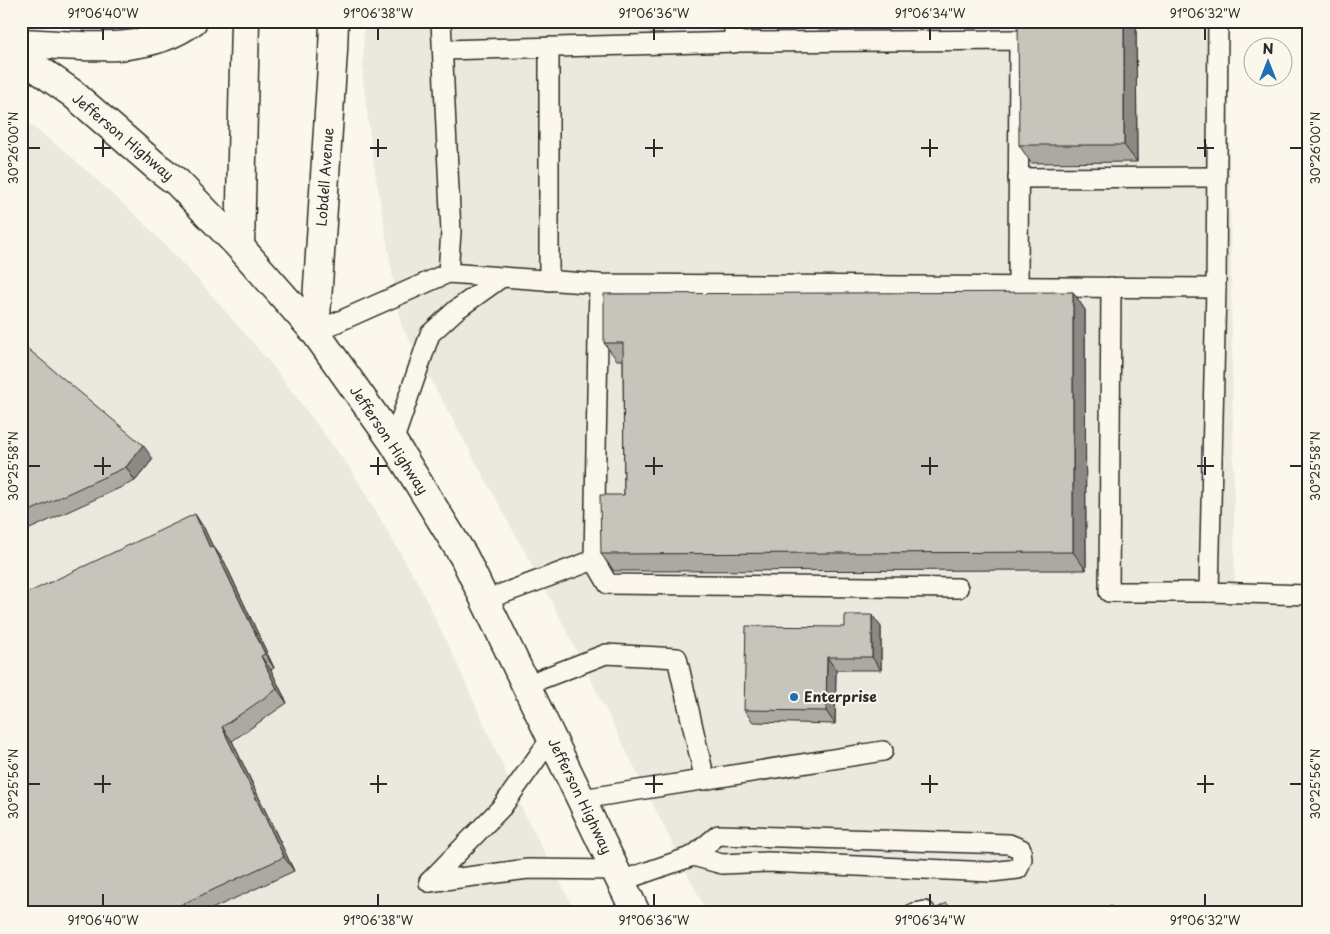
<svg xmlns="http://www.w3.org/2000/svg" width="1330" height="934" viewBox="0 0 1330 934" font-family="'Playpen Sans',sans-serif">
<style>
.built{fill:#ebe8de}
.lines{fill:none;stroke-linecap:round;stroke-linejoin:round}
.lane-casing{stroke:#2b2b2b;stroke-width:22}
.secondary-casing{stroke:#2b2b2b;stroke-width:31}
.primary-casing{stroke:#2b2b2b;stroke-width:31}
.lane{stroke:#fbf7ec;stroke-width:19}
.secondary{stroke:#fbf7ec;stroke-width:28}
.primary{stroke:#fbf7ec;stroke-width:28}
.wall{fill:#aba9a2;stroke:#2b2b2b}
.shaded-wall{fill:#8b8984;stroke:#2b2b2b}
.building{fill:#c7c4bc;stroke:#2b2b2b}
.ticks{fill:none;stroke:#2b2b2b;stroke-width:2}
.poi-dot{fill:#1f6fb2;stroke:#fbf7ec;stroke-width:2}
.labels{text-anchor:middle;stroke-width:4;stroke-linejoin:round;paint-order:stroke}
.street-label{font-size:14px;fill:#2b2b2b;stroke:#fbf7ec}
.poi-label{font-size:14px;font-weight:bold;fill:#2b2b2b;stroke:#fbf7ec;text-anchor:start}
.neatline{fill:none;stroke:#2b2b2b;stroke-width:2}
.ticks-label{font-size:12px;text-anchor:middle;fill:#2b2b2b}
</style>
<rect width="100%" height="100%" fill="#fbf7ec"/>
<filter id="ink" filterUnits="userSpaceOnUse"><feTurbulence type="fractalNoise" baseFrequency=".02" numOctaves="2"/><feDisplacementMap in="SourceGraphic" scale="10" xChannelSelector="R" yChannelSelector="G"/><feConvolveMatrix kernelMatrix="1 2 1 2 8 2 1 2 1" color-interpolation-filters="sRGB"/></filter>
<g filter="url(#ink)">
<g class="built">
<polygon points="81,21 141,21 129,25 100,25"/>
<polygon points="364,21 1228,21 1235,602 1309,603 1309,913 707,913 551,600 401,325 373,159 363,81"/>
<polygon points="21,118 66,152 144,223 200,282 272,365 352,471 419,585 455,659 523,811 576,913 21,913"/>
</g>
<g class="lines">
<defs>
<g id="lane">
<polyline points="441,21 451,232 448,273"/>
<polyline points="734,21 734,43"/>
<polyline points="1218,21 1216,288 1209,592 1309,595"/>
<polyline points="549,47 549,281"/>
<polyline points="443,50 739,42 1019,40 1018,287"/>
<polyline points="1018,178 1217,177"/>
<polyline points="1111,287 1109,592 1209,592"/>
<polyline points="315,332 448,273 599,284 1216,288"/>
<polyline points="393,442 430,334 456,310 502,277"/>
<polyline points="594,560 608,584 958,588"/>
<polyline points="485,600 594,560 599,284"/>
<polyline points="526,685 606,654 677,658 705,780"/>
<polyline points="582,799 883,751"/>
<polyline points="621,881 693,856 718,835 1009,844 1021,849 1022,859 1018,869 991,872 768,862 722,864 693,856"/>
<polyline points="429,882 502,807 552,737"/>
<polyline points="429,882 528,869 616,870"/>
<polyline points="914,913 925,911"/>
</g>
<g id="secondary">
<polyline points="240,247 245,21"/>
<polyline points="315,332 333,51 334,21"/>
</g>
<g id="primary">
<path d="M 21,43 C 77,45 146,57 193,21"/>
<polyline points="21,57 72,93 157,167 177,182 240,247 315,332 393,442 464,557 636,913"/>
</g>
</defs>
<use href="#lane" class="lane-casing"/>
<use href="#secondary" class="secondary-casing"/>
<use href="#primary" class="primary-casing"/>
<use href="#lane" class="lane"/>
<use href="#secondary" class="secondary"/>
<use href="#primary" class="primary"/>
</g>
<g class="wall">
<polygon points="1136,21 1137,162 1031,163 1019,145"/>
<polygon points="1073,292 1085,310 1086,570 614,571 601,554 624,495 623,360 617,360 604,343"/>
<polygon points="21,343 153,459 135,481 21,533"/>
<polygon points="204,528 213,547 224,561 274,668 271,670 287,703 232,741 294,871 203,913 21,913"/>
<polygon points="872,615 881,627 881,670 836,670 835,724 753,722 744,710 845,627"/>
</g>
<g class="shaded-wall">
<polygon points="1124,21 1136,21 1137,162 1124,145"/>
<polygon points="1073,292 1085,310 1086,570 1073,552"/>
<polygon points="143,445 153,459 135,481 126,467"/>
<polygon points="195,514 204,528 220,562 210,548"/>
<polygon points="214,547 224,561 274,668 265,654"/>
<polygon points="872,615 881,627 881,670 872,657"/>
<polygon points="261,656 271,670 287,703 277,689"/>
<polygon points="827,657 836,670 835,724 826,711"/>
<polygon points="222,727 232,741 294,871 284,857"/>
</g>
<g class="building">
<polygon points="1018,21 1124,21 1124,145 1019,145"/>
<polygon points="1073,292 1073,552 601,554 600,495 624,495 623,343 604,343 604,294"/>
<polygon points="21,343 143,445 126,467 21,515"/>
<polygon points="195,514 210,548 214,547 265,654 261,656 277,689 222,727 284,857 163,913 21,913 21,596"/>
<polygon points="845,615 872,615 872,657 827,657 826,711 744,710 746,626 845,627"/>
<polygon points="947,903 952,913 927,913"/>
<polygon points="1111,906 1114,913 1098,913"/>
</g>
</g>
<path class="ticks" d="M 103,28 L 103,40M 378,28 L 378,40M 654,28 L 654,40M 930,28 L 930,40M 1205,28 L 1205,40M 103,139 L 103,157M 378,139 L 378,157M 654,139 L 654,157M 930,139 L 930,157M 1205,139 L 1205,157M 28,148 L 40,148M 94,148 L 111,148M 370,148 L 387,148M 645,148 L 663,148M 921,148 L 938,148M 1197,148 L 1214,148M 1290,148 L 1302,148M 103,457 L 103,475M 378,457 L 378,475M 654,457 L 654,475M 930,457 L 930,475M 1205,457 L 1205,475M 28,466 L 40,466M 94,466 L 111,466M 370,466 L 387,466M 645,466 L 663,466M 921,466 L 938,466M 1197,466 L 1214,466M 1290,466 L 1302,466M 103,775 L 103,793M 378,775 L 378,793M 654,775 L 654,793M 930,775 L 930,793M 1205,775 L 1205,793M 28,784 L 40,784M 94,784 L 111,784M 370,784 L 387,784M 645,784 L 663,784M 921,784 L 938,784M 1197,784 L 1214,784M 1290,784 L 1302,784M 103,894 L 103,906M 378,894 L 378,906M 654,894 L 654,906M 930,894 L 930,906M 1205,894 L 1205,906"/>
<circle class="poi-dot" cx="794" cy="697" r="5"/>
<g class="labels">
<g class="street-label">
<text transform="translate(123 137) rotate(40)" y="5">Jefferson Highway</text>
<text transform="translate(325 177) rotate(-86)" y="5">Lobdell Avenue</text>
<text transform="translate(389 440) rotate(56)" y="5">Jefferson Highway</text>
<text transform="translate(580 796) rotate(64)" y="5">Jefferson Highway</text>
</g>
<g class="poi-label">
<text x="804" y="702">Enterprise</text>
</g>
</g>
<rect width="1330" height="934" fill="none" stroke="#fbf7ec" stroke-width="55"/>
<g transform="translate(1268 62)"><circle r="24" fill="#fbf7ec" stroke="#a8a59f"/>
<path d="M0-4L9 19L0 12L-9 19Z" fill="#1f6fb2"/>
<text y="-8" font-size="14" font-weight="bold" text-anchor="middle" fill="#2b2b2b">N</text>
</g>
<rect x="28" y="28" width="1274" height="878" class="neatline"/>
<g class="ticks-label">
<text x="103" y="18">91°06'40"W</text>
<text x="378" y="18">91°06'38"W</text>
<text x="654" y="18">91°06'36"W</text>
<text x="930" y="18">91°06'34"W</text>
<text x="1205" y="18">91°06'32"W</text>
<text transform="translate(14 148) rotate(-90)" y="4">30°26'00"N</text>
<text transform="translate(1316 148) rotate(-90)" y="4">30°26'00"N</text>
<text transform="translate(14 466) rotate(-90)" y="4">30°25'58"N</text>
<text transform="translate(1316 466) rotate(-90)" y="4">30°25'58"N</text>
<text transform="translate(14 784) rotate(-90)" y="4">30°25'56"N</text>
<text transform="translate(1316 784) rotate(-90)" y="4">30°25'56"N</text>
<text x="103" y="925">91°06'40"W</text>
<text x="378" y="925">91°06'38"W</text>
<text x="654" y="925">91°06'36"W</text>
<text x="930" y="925">91°06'34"W</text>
<text x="1205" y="925">91°06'32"W</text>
</g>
</svg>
